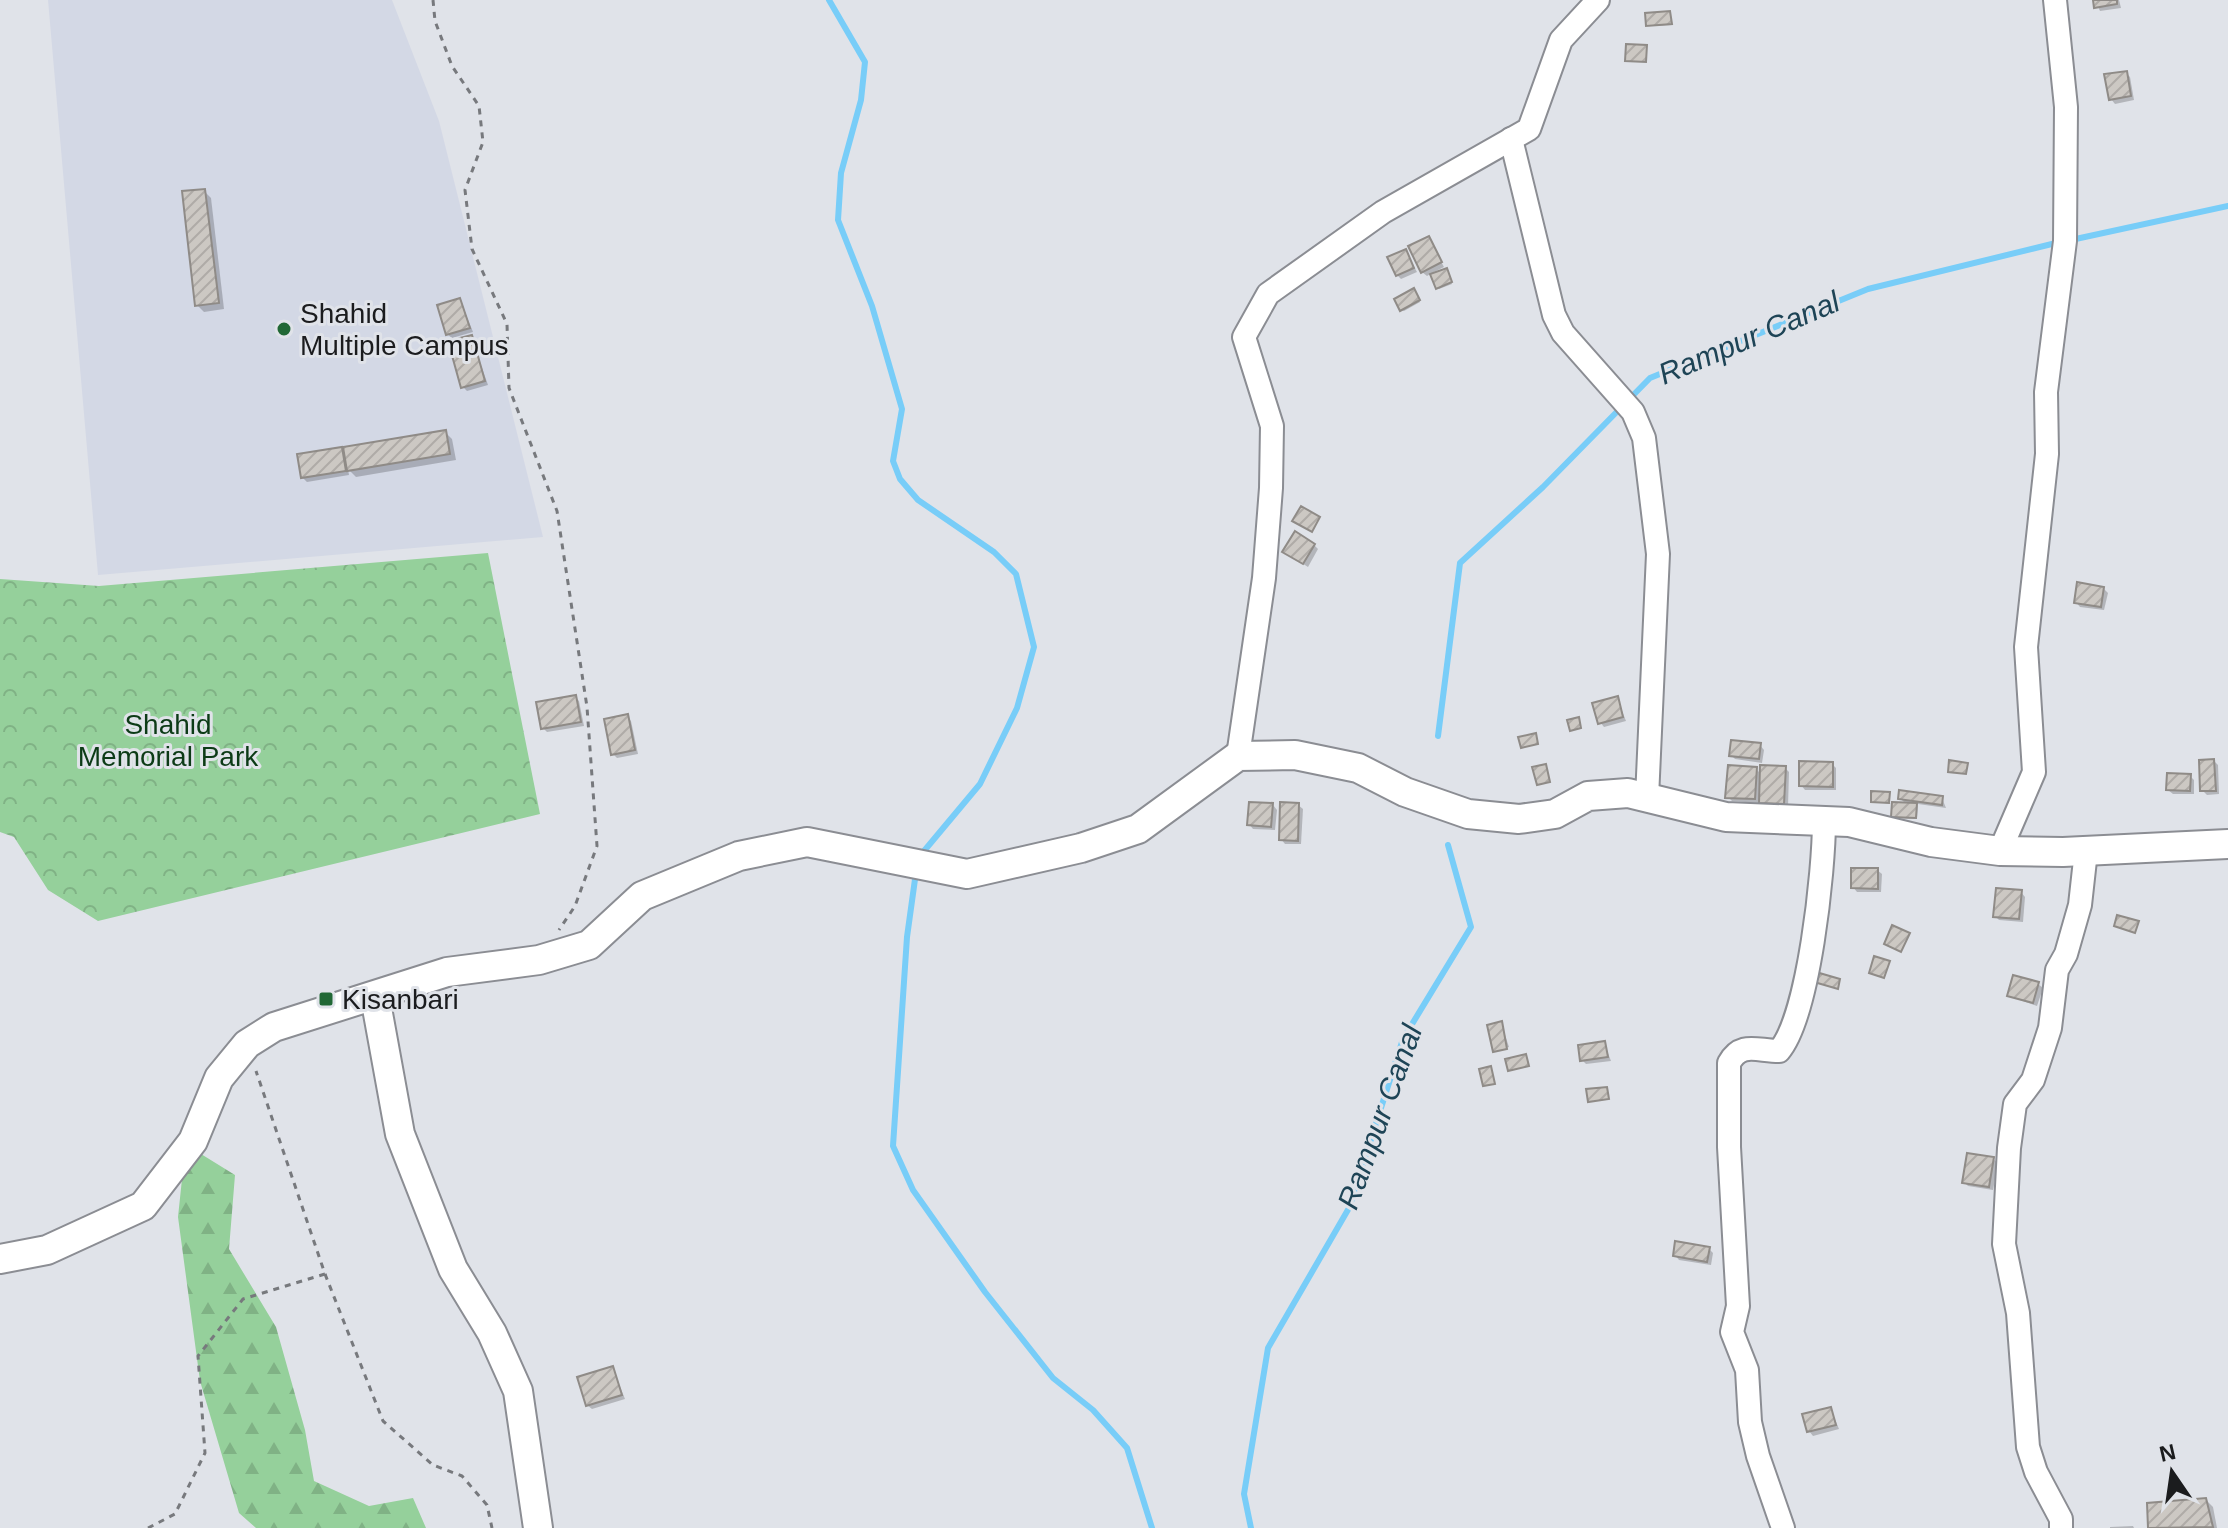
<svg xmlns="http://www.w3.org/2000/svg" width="2228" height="1528" viewBox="0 0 2228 1528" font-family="Helvetica,sans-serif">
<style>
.built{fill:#d3d8e5}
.forest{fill:url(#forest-firs)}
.park{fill:url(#park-crowns)}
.shadow{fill:#0003}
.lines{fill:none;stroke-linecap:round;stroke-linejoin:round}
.stream{stroke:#78cdf8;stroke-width:6}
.building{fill:url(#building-hatch);stroke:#8f8b87;stroke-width:2}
.minor-casing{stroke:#8b8d93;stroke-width:26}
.major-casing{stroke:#8b8d93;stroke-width:32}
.path{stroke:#77797d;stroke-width:3;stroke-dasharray:6 6;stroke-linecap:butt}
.minor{stroke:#fff;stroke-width:22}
.major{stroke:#fff;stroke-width:28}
.poi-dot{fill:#216835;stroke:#e0e3e9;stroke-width:3}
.labels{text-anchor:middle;stroke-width:6;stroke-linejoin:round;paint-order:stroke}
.poi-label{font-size:28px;fill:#1b1c1e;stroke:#e0e3e9;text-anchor:start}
.park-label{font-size:28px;fill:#0c3b16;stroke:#e0e3e9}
.water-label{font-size:30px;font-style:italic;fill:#1e4456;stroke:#e0e3e9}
</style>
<defs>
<pattern id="forest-firs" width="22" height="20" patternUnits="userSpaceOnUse" patternTransform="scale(2)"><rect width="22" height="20" fill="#95d09b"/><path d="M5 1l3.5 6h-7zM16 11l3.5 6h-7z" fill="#80b285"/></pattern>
<pattern id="park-crowns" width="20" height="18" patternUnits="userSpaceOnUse" patternTransform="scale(2)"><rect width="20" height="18" fill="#95d09b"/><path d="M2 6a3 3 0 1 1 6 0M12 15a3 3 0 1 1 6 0" fill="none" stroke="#80b285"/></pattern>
<pattern id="building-hatch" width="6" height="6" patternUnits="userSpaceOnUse" patternTransform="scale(2)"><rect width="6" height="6" fill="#ccc8c3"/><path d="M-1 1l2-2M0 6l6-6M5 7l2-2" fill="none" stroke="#afaba7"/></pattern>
</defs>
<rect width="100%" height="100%" fill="#e0e3e9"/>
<polygon class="built" points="48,0 392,0 439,121 543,537 98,575"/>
<polygon class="forest" points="201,1154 235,1175 229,1249 276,1327 305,1430 314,1481 369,1506 413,1498 426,1528 256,1528 239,1513 200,1381 178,1217 182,1179"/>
<polygon class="park" points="488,553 540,814 98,921 48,890 14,837 0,832 0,579 99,586"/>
<g class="shadow">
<polygon points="2095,0 2119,0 2121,8 2100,11"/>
<polygon points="1670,13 1672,25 1648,26"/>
<polygon points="2126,73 2130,77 2134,100 2115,104 2111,99"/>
<polygon points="204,191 211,198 224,309 204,312 197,305"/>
<polygon points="1428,238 1444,267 1434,272 1436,275 1448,272 1452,284 1439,289 1432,273 1427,276 1422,272"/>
<polygon points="1406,252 1417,272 1401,279 1397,275"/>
<polygon points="1415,292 1420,302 1404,311 1402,310"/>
<polygon points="460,300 473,332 452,338 447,334"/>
<polygon points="471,337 488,385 467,391 463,387"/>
<polygon points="445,432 452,439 456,460 356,477 348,469 349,475 307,482 302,477 341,449 346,454"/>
<polygon points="1314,545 1318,549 1308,567 1289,555"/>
<polygon points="2103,588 2108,593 2104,610 2080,607 2076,602"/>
<polygon points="575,697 579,701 584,726 547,732 543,728"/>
<polygon points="1617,698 1626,721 1604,727 1600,722"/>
<polygon points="627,717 631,721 638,754 617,758 613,754"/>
<polygon points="1760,745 1764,750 1762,763 1735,759 1731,755"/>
<polygon points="2214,761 2218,765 2219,794 2207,795 2202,790"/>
<polygon points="1832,764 1836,768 1836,790 1805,790 1801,785"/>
<polygon points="1785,768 1789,772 1788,807 1765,806 1759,800 1758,803 1732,801 1728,797 1756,769 1762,775"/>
<polygon points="2190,776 2194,780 2194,794 2173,794 2168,790"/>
<polygon points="1889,794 1890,804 1906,804 1900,798 1942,798 1946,808 1918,804 1917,819 1895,818 1894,804 1873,802"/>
<polygon points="1273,805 1277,810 1275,830 1253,829 1249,824"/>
<polygon points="1298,805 1303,809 1301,844 1285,844 1281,839"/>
<polygon points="1877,870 1882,874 1881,892 1857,892 1853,887"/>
<polygon points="2021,892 2025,897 2023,922 1999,920 1995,916"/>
<polygon points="2038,984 2043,988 2037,1006 2009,996"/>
<polygon points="1501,1023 1509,1047 1495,1052 1489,1026"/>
<polygon points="1604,1043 1611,1061 1586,1064 1582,1060"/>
<polygon points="1993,1159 1998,1163 1993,1190 1968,1186 1964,1182"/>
<polygon points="1709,1249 1713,1253 1711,1265 1679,1260 1675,1255"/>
<polygon points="613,1369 625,1399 592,1409 587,1405"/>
<polygon points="1831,1410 1839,1429 1813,1436 1809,1431"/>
<polygon points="2206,1500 2213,1507 2217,1528 2150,1528 2149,1505"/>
<polygon points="2133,1526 2134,1528 2110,1528 2110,1527"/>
</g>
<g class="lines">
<g class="stream">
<polyline points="829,0 865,62 861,100 841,173 838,220 872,306 902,409 893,461 900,479 918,500 994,552 1016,574 1034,647 1017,708 980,784 919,857"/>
<polyline points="2071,240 2228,206"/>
<polyline points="1438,736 1460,563 1543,487 1650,378 1868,289 2060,242"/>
<polyline points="916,872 907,937 893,1146 913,1190 985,1292 1053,1378 1093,1410 1127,1448 1152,1528"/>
<polyline points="1251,1528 1244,1494 1268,1348 1349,1208 1403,1039 1471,927 1448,845"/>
</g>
</g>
<g class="building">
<polygon points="2093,0 2117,0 2117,4 2094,8"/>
<polygon points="1670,11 1672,24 1646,26 1645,13"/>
<polygon points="1626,44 1647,45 1646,62 1625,61"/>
<polygon points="2127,71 2131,96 2109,100 2104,74"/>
<polygon points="205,189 219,303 195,306 182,191"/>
<polygon points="1429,236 1442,262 1421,273 1408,246"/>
<polygon points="1406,249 1414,268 1396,276 1387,257"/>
<polygon points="1447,268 1452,282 1436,289 1430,274"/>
<polygon points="1414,288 1420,300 1400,311 1394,299"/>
<polygon points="460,298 470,328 446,335 437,305"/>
<polygon points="472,335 485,381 461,388 448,341"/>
<polygon points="446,430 450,454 347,471 343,447"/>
<polygon points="342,447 346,471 301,478 297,454"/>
<polygon points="1301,506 1320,517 1312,532 1292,521"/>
<polygon points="1295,531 1315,544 1303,564 1282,552"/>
<polygon points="2077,582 2104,587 2101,607 2074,603"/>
<polygon points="576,695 581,722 541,729 536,702"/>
<polygon points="1618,696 1623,717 1598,724 1592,703"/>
<polygon points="628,714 635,750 611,755 604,719"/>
<polygon points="1579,717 1581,728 1570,731 1567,720"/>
<polygon points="1536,733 1538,744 1521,748 1518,737"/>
<polygon points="1731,740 1761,743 1759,759 1729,756"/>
<polygon points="2214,759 2216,791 2200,791 2199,760"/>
<polygon points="1949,760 1968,763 1966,774 1948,772"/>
<polygon points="1799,761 1833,762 1833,787 1799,786"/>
<polygon points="1546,764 1550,782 1537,785 1532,767"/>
<polygon points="1728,765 1757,767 1755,799 1725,798"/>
<polygon points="1760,765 1786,766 1784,804 1759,803"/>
<polygon points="2167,773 2191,774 2190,791 2166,790"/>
<polygon points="1899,790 1943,796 1942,805 1898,799"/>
<polygon points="1871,791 1890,792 1889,803 1871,802"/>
<polygon points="1249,802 1273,803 1271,827 1247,825"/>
<polygon points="1280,802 1299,803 1298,841 1279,840"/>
<polygon points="1892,802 1917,803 1916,818 1891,817"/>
<polygon points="1851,868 1878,868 1878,889 1851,888"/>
<polygon points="1996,888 2022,890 2019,919 1993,917"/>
<polygon points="2117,915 2139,921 2135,933 2114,926"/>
<polygon points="1892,925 1910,933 1901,952 1884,944"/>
<polygon points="1874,956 1890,961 1884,978 1869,973"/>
<polygon points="1816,972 1840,979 1838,989 1814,982"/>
<polygon points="2013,975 2039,982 2033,1003 2007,996"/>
<polygon points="1502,1021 1507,1049 1493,1052 1487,1025"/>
<polygon points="1605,1041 1608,1057 1580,1061 1578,1045"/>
<polygon points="1526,1054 1529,1066 1508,1071 1505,1059"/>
<polygon points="1491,1066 1495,1084 1483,1086 1479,1069"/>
<polygon points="1607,1087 1609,1099 1588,1102 1586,1089"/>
<polygon points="1967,1153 1994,1157 1989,1187 1962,1183"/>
<polygon points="1675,1241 1710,1247 1707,1262 1673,1256"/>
<polygon points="613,1366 622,1395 586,1406 577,1377"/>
<polygon points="1831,1407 1836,1425 1807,1432 1802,1414"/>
<polygon points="2206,1498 2213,1527 2148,1528 2147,1503"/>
</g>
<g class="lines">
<defs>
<g id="minor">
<polyline points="1511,139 1554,315 1563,333 1633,412 1644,438 1658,554 1647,798"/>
<polyline points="1238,756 1264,578 1271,488 1272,426 1244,337 1268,294 1383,212 1529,129 1561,40 1598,0"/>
<polyline points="2000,851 2034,772 2026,647 2047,454 2046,392 2065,241 2066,107 2055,0"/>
<path d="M 1783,1528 L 1758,1456 L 1750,1422 L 1747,1370 L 1732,1332 L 1738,1306 L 1729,1147 L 1729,1063 C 1741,1041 1757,1051 1779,1051 C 1809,1016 1824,870 1824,821"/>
<polyline points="2061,1528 2061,1519 2036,1472 2028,1447 2018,1313 2004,1244 2009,1148 2015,1104 2033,1080 2050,1028 2057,970 2066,954 2080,905 2086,851"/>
</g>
<g id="major">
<polyline points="375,997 400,1134 453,1269 492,1333 518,1391 538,1528"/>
<polyline points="0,1259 47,1250 143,1206 193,1141 219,1078 247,1044 274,1027 447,972 539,960 589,945 642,896 739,856 807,842 967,874 1081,848 1138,829 1238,756 1295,755 1358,768 1405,792 1468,814 1519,819 1555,814 1588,796 1628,793 1726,817 1849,822 1931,842 2000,851 2063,852 2228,844"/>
</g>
</defs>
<use href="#minor" class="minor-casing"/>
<use href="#major" class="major-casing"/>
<g class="path">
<polyline points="433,0 435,21 452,66 479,106 483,142 465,190 472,249 507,324 509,388 557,511 587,707 597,846 575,906 559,930"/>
<polyline points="325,1274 383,1421 433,1465 462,1476 487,1505 492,1528"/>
<polyline points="148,1528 175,1514 205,1453 198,1356 243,1299 325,1274 256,1071"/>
</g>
<use href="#minor" class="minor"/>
<use href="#major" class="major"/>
</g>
<g class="poi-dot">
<circle cx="284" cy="329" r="8"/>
<rect x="318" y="991" width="16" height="16" rx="4"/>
</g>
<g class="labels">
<g class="poi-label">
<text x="300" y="323">Shahid<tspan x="300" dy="32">Multiple Campus</tspan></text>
<text x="342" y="1009">Kisanbari</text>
</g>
<g class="park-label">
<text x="168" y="734">Shahid<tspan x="168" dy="32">Memorial Park</tspan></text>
</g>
<g class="water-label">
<text transform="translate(1749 338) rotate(-23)" y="10">Rampur Canal</text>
<text transform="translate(1380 1117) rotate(-70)" y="10">Rampur Canal</text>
</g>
</g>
<g transform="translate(2172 1472) rotate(347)" stroke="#e0e3e9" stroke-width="6" paint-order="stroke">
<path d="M0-6L14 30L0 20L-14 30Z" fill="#1b1c1e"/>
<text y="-12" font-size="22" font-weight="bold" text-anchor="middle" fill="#1b1c1e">N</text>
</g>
</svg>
